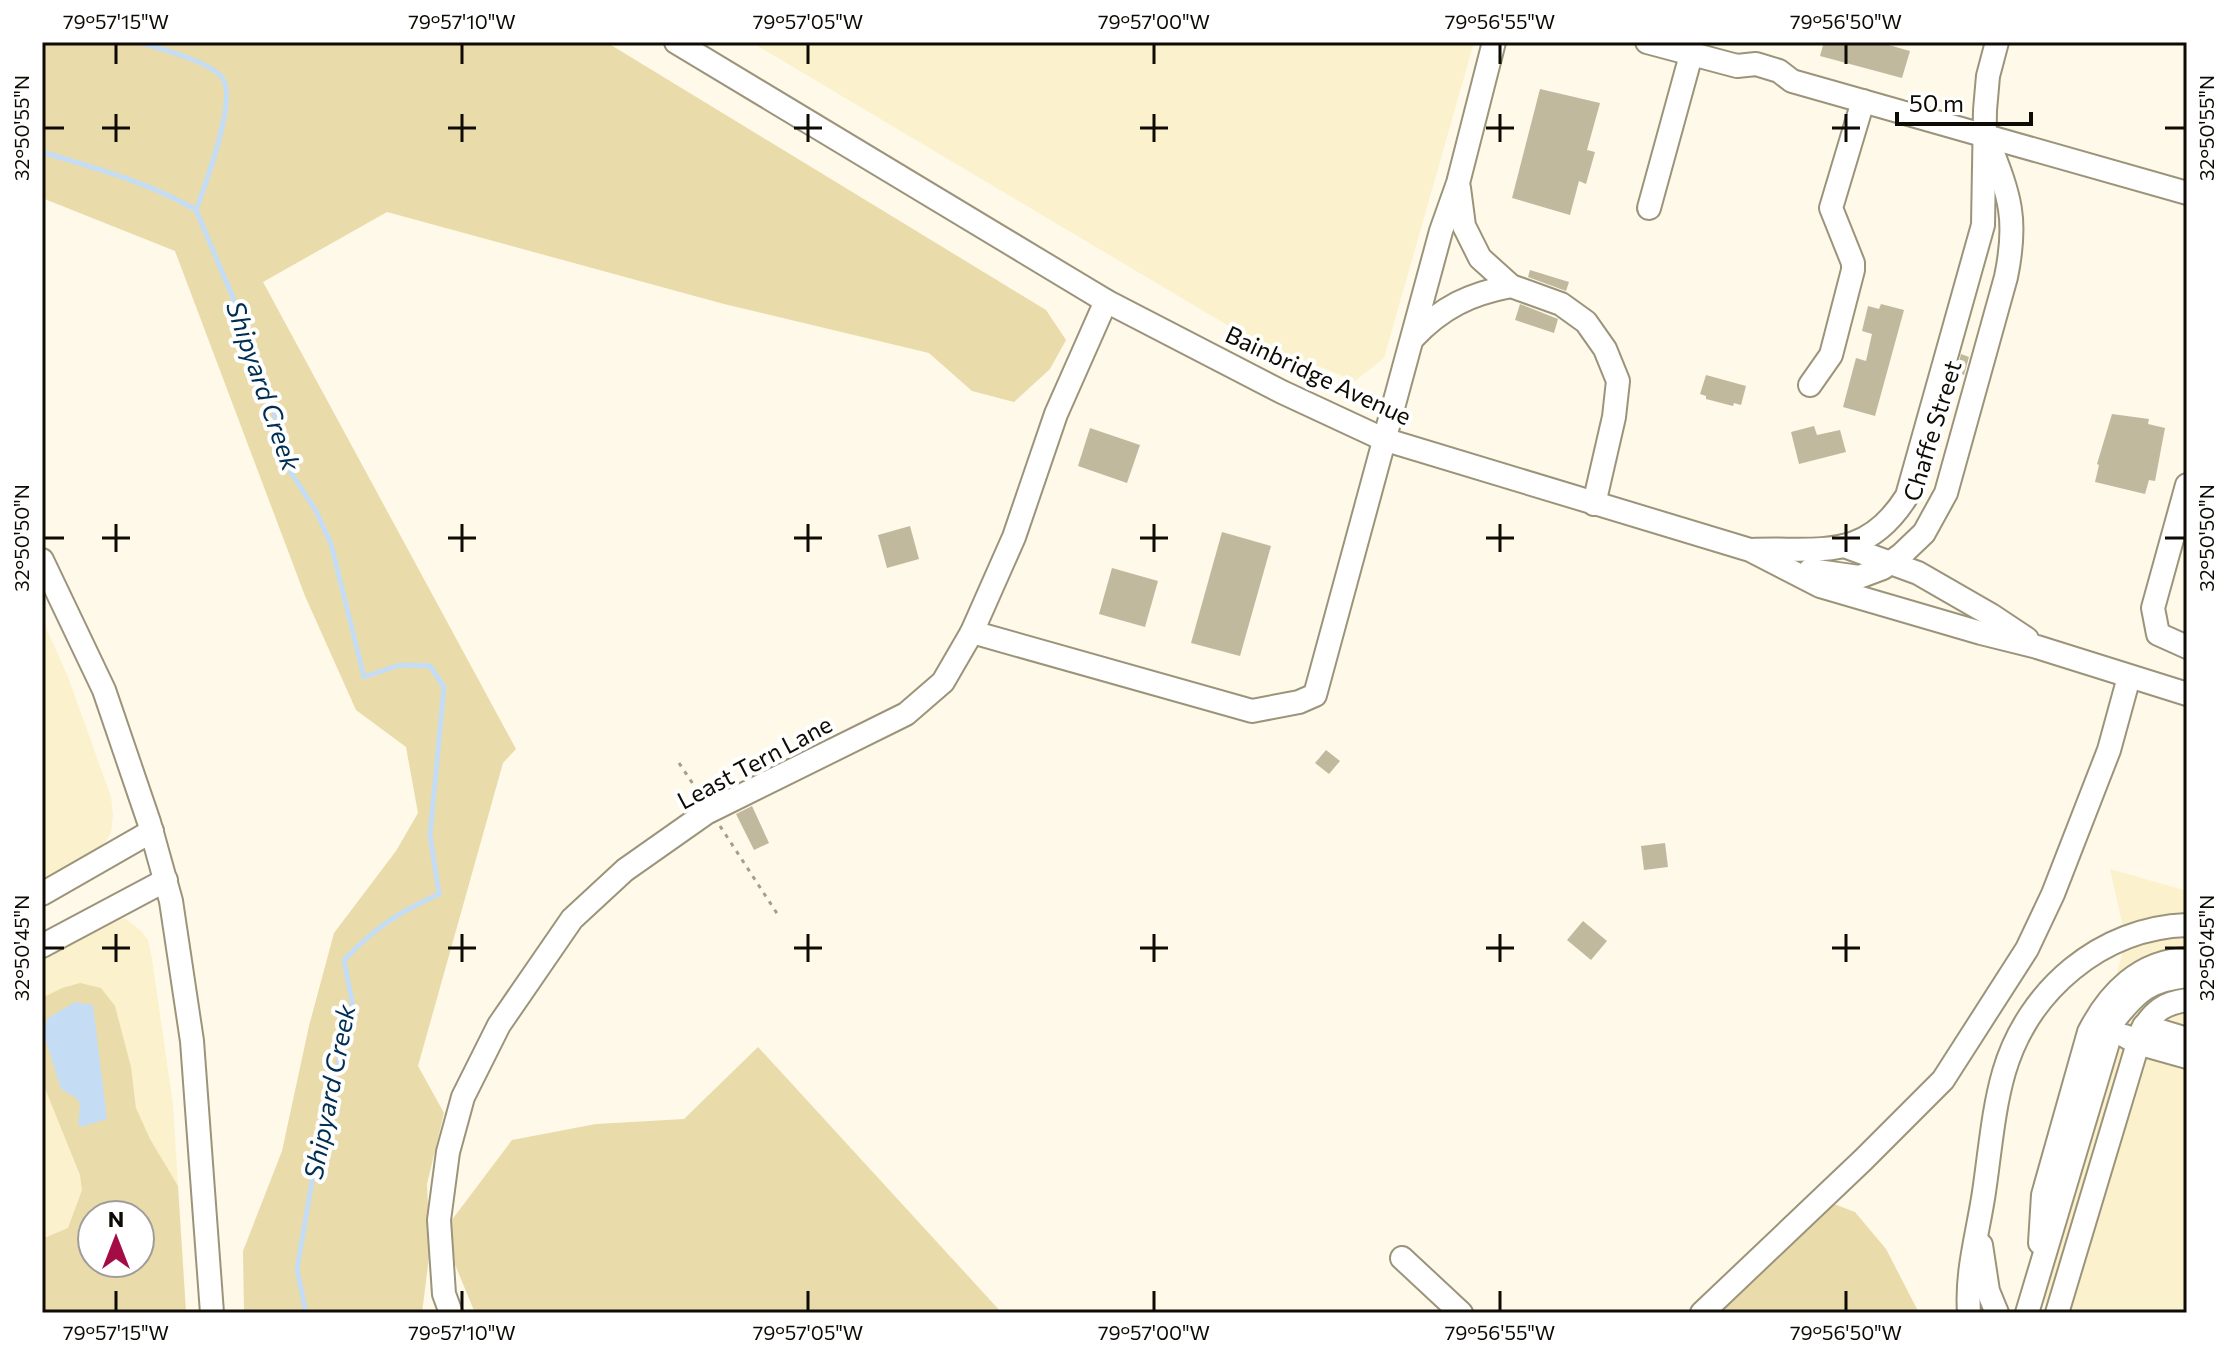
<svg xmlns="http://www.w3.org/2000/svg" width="2229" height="1355" viewBox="0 0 2229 1355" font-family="Commissioner,sans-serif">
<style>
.built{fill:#fcf1cd;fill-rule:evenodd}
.green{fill:#eadbaa;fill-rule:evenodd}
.water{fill:#c4ddf5}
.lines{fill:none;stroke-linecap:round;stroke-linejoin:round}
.stream{stroke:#c4ddf5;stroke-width:5}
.building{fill:#c1b99e}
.minor-casing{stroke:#9c947a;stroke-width:26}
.path{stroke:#a29e91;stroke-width:3;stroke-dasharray:4 6;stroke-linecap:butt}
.minor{stroke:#fff;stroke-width:22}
.ticks{fill:none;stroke:#0e0b04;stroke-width:3}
.labels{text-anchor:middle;stroke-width:8;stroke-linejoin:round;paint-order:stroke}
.street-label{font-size:24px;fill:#0e0b04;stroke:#fff}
.water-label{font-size:26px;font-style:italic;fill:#002e53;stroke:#fff}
.neatline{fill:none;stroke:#0e0b04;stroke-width:3}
.ticks-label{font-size:20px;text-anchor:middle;fill:#0e0b04}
</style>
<rect width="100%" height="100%" fill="#fef9e8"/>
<g class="built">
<polygon points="751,42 1474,42 1384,358 1355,381 1249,338"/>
<polygon points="42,619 68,677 111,797 113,815 111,833 100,849 42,881"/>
<polygon points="2110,869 2187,891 2187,1313 2048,1313 2037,1272 2126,940"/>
<path d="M 111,918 L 126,919 L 141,931 L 148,940 L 152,959 L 173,1105 L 186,1313 L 42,1313 L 42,953 ZM 92,1215 L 140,1215 L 140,1263 L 92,1263 Z"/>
</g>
<g class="green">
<polygon points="42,42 606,42 1046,310 1066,340 1050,369 1014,402 972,391 929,353 724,304 387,212 263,282 516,749 503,763 418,1066 444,1113 427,1184 430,1249 422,1313 244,1313 243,1251 282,1151 309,1026 334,933 396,851 418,813 406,747 356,710 305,596 175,251 42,198"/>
<path d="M 80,983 L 101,988 L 115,1006 L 131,1067 L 136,1108 L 150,1139 L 178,1186 L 186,1313 L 42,1313 L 42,1239 L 68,1228 L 82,1190 L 80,1175 L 42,1081 L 42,998 L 62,988 ZM 92,1215 L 140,1215 L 140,1263 L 92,1263 Z"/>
<polygon points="758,1047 1002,1313 475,1313 442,1233 512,1140 596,1124 684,1119"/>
<polygon points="1834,1204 1855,1212 1886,1249 1919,1313 1719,1313"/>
</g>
<polygon class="water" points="75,1002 93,1005 107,1119 81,1127 78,1124 80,1107 78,1099 61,1089 43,1032 48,1018"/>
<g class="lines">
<g class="stream">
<path d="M 138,42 C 157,48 213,62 223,79 C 237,101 205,185 196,210 L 244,324 L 259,374 L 274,411 L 288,468 L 316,511 L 331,544 L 364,677 L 400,665 L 430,666 L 444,687 L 430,835 L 439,894 C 396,914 377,926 344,960 L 353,1007 L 321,1129 L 297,1269 L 306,1313"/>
<path d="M 42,152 C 94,168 148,182 196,210"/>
</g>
</g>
<g class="building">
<polygon points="1824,42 1878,42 1910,51 1902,78 1820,56"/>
<polygon points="1540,89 1600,103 1587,150 1595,152 1586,184 1579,181 1570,215 1512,198"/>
<polygon points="1530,270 1569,282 1566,291 1528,277"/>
<polygon points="1520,304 1558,319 1554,333 1515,320"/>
<polygon points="1881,304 1904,310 1875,416 1843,407 1856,358 1866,361 1872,334 1862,331 1868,306 1879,309"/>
<polygon points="1961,354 1969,357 1964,375 1956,373"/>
<polygon points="1706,375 1746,386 1741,405 1734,403 1733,406 1706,399 1706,396 1700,394"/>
<polygon points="2112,414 2149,419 2148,424 2165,428 2155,481 2149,480 2145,494 2095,482 2099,465 2097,464"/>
<polygon points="1814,426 1817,435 1840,430 1846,452 1799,464 1791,432"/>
<polygon points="1090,428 1140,445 1127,483 1078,466"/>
<polygon points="910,526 919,559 887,568 878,535"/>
<polygon points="1222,532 1271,546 1240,656 1191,643"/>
<polygon points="1112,568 1158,581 1145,627 1099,614"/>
<polygon points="1326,750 1340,761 1329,774 1315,763"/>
<polygon points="752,806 769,843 754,850 736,814"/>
<polygon points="1665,843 1668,867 1644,870 1641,846"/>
<polygon points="1583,921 1607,941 1591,960 1567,940"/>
</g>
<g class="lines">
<defs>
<g id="minor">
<polyline points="676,42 1106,301 1282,392 1383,439 1750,550 1820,586 1981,633 2037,647 2187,694"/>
<polyline points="1647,42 1737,66 1756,64 1779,71 1792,81 2187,193"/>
<polyline points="1459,188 1464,226 1480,258 1511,286 1561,304 1586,322 1605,349 1618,381 1614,417 1594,504"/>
<polyline points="1649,208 1691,55"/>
<path d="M 1413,338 C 1442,307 1470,294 1511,286"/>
<polyline points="1810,385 1831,355 1853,270 1853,263 1831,208 1863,101"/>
<polyline points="2187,485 2153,608 2158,634 2187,647"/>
<polyline points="1844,546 1918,573 1991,615 2027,639"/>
<path d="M 1751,550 C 1820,547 1865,563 1907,496 L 1983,225 L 1985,110 L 1988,76 L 1997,42"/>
<polyline points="42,560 104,690 149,822 171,901 192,1041 212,1313"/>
<path d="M 1810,570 L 1859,577 L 1883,568 L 1902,554 L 1924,533 L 1946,493 L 2006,277 C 2018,219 2010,197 1989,143"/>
<polyline points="972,632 1252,711 1299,702 1315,695 1441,231 1458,183 1494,42"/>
<polyline points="42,894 152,831"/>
<polyline points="42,946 166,880"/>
<polyline points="2144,1026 2187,1039"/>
<polyline points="2125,1036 2137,1043 2187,1057"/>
<path d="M 2040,1243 L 2043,1195 L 2089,1032 C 2109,993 2140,961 2187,959"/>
<polyline points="1981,1245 1988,1291 1997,1313"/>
<polyline points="1402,1258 1461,1313"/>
<polyline points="451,1313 444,1294 439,1220 448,1152 463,1097 499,1025 572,919 625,870 706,813 906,714 943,682 972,632 1014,537 1056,414 1106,301"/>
<polyline points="1702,1313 1863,1160 1943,1080 2027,949 2053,894 2109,750 2129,677"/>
<path d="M 1969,1313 C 1966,1271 1978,1233 1984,1192 C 1990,1152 1993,1110 2004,1072 C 2028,990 2101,928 2187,925"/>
<path d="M 2027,1313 L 2115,1019 C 2138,990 2150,980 2187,976"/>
<path d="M 2057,1313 L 2142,1030 C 2154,1011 2164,1003 2187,1000"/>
</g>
</defs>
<use href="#minor" class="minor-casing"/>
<g class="path">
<polyline points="679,763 699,793"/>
<polyline points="720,826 780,918"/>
</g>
<use href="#minor" class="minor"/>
</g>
<path class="ticks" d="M 116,44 L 116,64M 462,44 L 462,64M 808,44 L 808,64M 1154,44 L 1154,64M 1500,44 L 1500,64M 1846,44 L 1846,64M 116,114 L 116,142M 462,114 L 462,142M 808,114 L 808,142M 1154,114 L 1154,142M 1500,114 L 1500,142M 1846,114 L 1846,142M 44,128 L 64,128M 102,128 L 130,128M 448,128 L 476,128M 794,128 L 822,128M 1140,128 L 1168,128M 1486,128 L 1514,128M 1832,128 L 1860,128M 2165,128 L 2185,128M 116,524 L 116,552M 462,524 L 462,552M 808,524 L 808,552M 1154,524 L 1154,552M 1500,524 L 1500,552M 1846,524 L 1846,552M 44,538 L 64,538M 102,538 L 130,538M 448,538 L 476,538M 794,538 L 822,538M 1140,538 L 1168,538M 1486,538 L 1514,538M 1832,538 L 1860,538M 2165,538 L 2185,538M 116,934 L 116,962M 462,934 L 462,962M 808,934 L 808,962M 1154,934 L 1154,962M 1500,934 L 1500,962M 1846,934 L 1846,962M 44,948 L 64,948M 102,948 L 130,948M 448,948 L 476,948M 794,948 L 822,948M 1140,948 L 1168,948M 1486,948 L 1514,948M 1832,948 L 1860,948M 2165,948 L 2185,948M 116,1291 L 116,1311M 462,1291 L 462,1311M 808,1291 L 808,1311M 1154,1291 L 1154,1311M 1500,1291 L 1500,1311M 1846,1291 L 1846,1311"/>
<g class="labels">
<g class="street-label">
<text transform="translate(1318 376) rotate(25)" y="8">Bainbridge Avenue</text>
<text transform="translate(1933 431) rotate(-73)" y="8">Chaffe Street</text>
<text transform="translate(755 763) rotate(-28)" y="8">Least Tern Lane</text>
</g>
<g class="water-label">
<text transform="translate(263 386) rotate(71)" y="9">Shipyard Creek</text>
<text transform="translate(330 1092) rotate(-79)" y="9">Shipyard Creek</text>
</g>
</g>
<rect width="2229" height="1355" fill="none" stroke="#ffffff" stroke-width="88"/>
<g transform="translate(116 1239)"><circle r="38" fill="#ffffff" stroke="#9f9d9b" stroke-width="2"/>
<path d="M0-6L14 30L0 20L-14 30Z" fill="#a40c46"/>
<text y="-12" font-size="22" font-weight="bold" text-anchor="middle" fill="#0e0b04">N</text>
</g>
<path d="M1897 112v12h134v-12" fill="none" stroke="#0e0b04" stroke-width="4"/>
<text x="1909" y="112" font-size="24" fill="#0e0b04" stroke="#ffffff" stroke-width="6" paint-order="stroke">50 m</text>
<rect x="44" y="44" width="2141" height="1267" class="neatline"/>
<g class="ticks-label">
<text x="116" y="29">79°57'15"W</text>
<text x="462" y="29">79°57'10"W</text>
<text x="808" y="29">79°57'05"W</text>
<text x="1154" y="29">79°57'00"W</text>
<text x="1500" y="29">79°56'55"W</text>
<text x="1846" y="29">79°56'50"W</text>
<text transform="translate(22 128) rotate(-90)" y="7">32°50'55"N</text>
<text transform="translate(2207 128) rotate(-90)" y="7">32°50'55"N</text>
<text transform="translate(22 538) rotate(-90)" y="7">32°50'50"N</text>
<text transform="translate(2207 538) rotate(-90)" y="7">32°50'50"N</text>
<text transform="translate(22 948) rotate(-90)" y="7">32°50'45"N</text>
<text transform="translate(2207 948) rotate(-90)" y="7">32°50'45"N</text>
<text x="116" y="1340">79°57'15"W</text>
<text x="462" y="1340">79°57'10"W</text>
<text x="808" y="1340">79°57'05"W</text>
<text x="1154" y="1340">79°57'00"W</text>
<text x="1500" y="1340">79°56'55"W</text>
<text x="1846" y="1340">79°56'50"W</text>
</g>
</svg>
